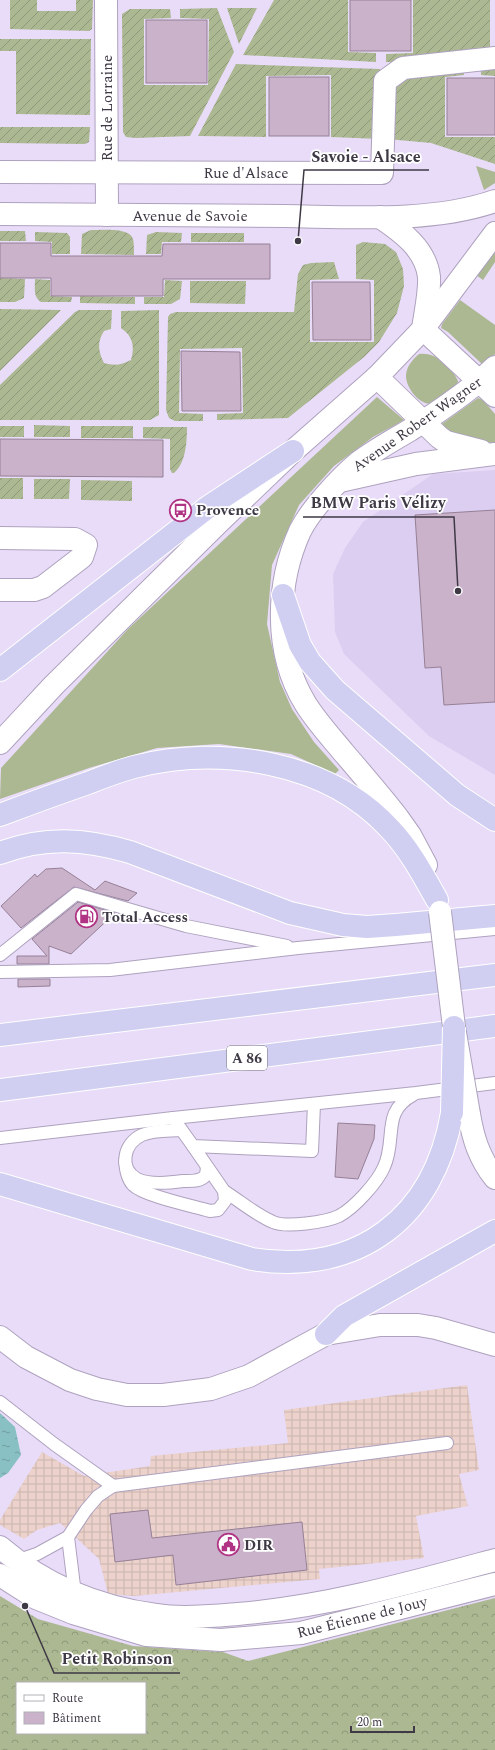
<svg xmlns="http://www.w3.org/2000/svg" width="495" height="1750" viewBox="0 0 495 1750" font-family="Spectral,serif">
<style>
.built{fill:#dccef0}
.industrial{fill:url(#industrial-grid)}
.grass{fill:#acb892}
.forest{fill:url(#forest-crowns);fill-rule:evenodd}
.garden{fill:url(#garden-furrows)}
.water{fill:url(#water-ripples)}
.building{fill:#c9b2ca;stroke:#968096}
.lines{fill:none;stroke-linecap:round;stroke-linejoin:round}
.lane-casing{stroke:#aea2be;stroke-width:14}
.street-casing{stroke:#aea2be;stroke-width:24}
.secondary-casing{stroke:#aea2be;stroke-width:24}
.highway-casing{stroke:#fff;stroke-width:24}
.lane{stroke:#fff;stroke-width:12}
.street{stroke:#fff;stroke-width:22}
.secondary{stroke:#fff;stroke-width:22}
.highway{stroke:#d0cff1;stroke-width:22}
.secondary-bridge-casing{stroke:#aea2be;stroke-width:24;stroke-linecap:butt}
.highway-bridge-casing{stroke:#fff;stroke-width:24;stroke-linecap:butt}
.secondary-bridge{stroke:#fff;stroke-width:22}
.highway-bridge{stroke:#d0cff1;stroke-width:22}
.labels{text-anchor:middle;stroke-width:3.5;stroke-linejoin:round;paint-order:stroke}
.shield{fill:#fff;stroke:#78747d;stroke-width:1}
.shield-label{font-size:14px;font-weight:bold;fill:#3e3945}
.street-label{font-size:15px;fill:#3e3945;stroke:#fff}
.poi-label{font-size:15px;font-weight:bold;fill:#3e3945;stroke:#fff;text-anchor:start}
.leader{fill:none;stroke:#3e3945;stroke-width:1.5}
.callout-dot{fill:#3e3945;stroke:#fff;stroke-width:1.5}
.callout-label{font-size:16px;text-anchor:middle;font-weight:bold;fill:#3e3945;stroke:#fff;stroke-width:3.5;stroke-linejoin:round;paint-order:stroke}
</style>
<defs>
<pattern id="industrial-grid" width="8" height="8" patternUnits="userSpaceOnUse"><rect width="8" height="8" fill="#ecd2cb"/><path d="M0 4h8M4 0v8" fill="none" stroke="#cbb5b0"/></pattern>
<pattern id="forest-crowns" width="20" height="18" patternUnits="userSpaceOnUse"><rect width="20" height="18" fill="#acb892"/><path d="M2 6a3 3 0 1 1 6 0M12 15a3 3 0 1 1 6 0" fill="none" stroke="#8d9779"/></pattern>
<pattern id="garden-furrows" width="10" height="10" patternUnits="userSpaceOnUse"><rect width="10" height="10" fill="#acb892"/><path d="M-1 1l2-2M0 10L10 0M9 11l2-2" fill="none" stroke="#8d9779"/></pattern>
<pattern id="water-ripples" width="26" height="14" patternUnits="userSpaceOnUse"><rect width="26" height="14" fill="#89c0c3"/><path d="M2 4q2-2 4 0t4 0M15 11q2-2 4 0t4 0" fill="none" stroke="#719da0"/></pattern>
</defs>
<rect width="100%" height="100%" fill="#e9dcf9"/>
<polygon class="built" points="495,470 495,775 429,736 344,654 335,632 333,574 345,548 363,522 433,474"/>
<polygon class="industrial" points="467,1385 479,1470 459,1474 468,1506 416,1516 424,1558 319,1569 320,1579 134,1596 108,1594 99,1559 60,1523 37,1530 24,1539 0,1525 0,1520 42,1452 84,1476 150,1466 151,1456 288,1443 284,1410"/>
<g class="grass">
<polygon points="476,166 495,172 495,183 484,190"/>
<polygon points="495,249 495,262 483,280 476,275"/>
<polygon points="460,300 495,325 495,354 485,364 483,365 448,332 441,328 442,324"/>
<path d="M 419,354 C 436,352 451,366 458,381 L 457,387 C 450,392 442,400 434,403 C 421,408 405,387 406,375 C 407,366 412,360 419,354 Z"/>
<polygon points="377,397 404,420 373,437 334,466 299,505 272,565 267,624 280,682 292,709 314,742 339,770 335,774 291,754 219,744 157,748 89,768 0,799 1,768 128,629"/>
<polygon points="478,398 483,400 495,414 495,443 468,442 439,426"/>
</g>
<path class="forest" d="M 0,1596 L 38,1619 L 133,1646 L 223,1652 L 248,1661 L 495,1598 L 495,1750 L 0,1750 ZM 17,1683 L 145,1683 L 145,1733 L 17,1733 Z"/>
<g class="garden">
<polygon points="10,0 37,0 37,11 76,11 76,0 93,0 92,29 89,31 10,29"/>
<polygon points="274,0 348,0 348,52 376,53 376,62 243,55"/>
<polygon points="413,0 490,0 490,49 403,62 386,62 386,54 413,53"/>
<polygon points="217,8 234,52 190,136 136,138 126,137 123,132 122,14 130,9 170,9 171,18 144,19 144,85 208,85 209,19 180,18 180,9"/>
<polygon points="227,8 257,8 239,44"/>
<polygon points="0,39 91,39 90,115 16,114 16,51 0,51"/>
<polygon points="236,64 380,69 380,139 331,137 331,75 266,76 266,137 198,136"/>
<polygon points="495,67 495,76 481,75 481,69"/>
<polygon points="464,70 464,75 445,77 445,137 495,137 495,164 431,143 387,139 391,87 405,76"/>
<polygon points="0,127 90,127 89,142 85,144 0,143"/>
<path d="M 91,230 C 101,230 130,227 133,239 C 134,243 134,250 134,255 L 81,254 L 82,234 Z"/>
<polygon points="0,231 25,231 26,241 0,241"/>
<polygon points="35,232 67,233 70,237 70,254 52,254 52,242 35,241"/>
<polygon points="156,232 182,233 181,242 162,242 161,254 146,254 147,235"/>
<rect x="191" y="233" width="53" height="9"/>
<polygon points="363,242 385,244 396,252 403,269 404,286 397,313 379,342 364,357 288,418 217,420 217,414 243,413 242,348 180,349 179,413 203,414 203,421 175,421 169,418 166,410 168,317 170,314 176,312 294,312 298,274 303,265 311,263 334,262 339,279 310,280 310,342 374,342 374,280 356,279 356,245"/>
<polygon points="0,278 25,279 24,298 15,302 0,302"/>
<path d="M 35,279 L 50,280 L 50,296 L 72,297 L 71,302 L 41,302 C 33,297 35,288 35,279 Z"/>
<polygon points="165,280 182,281 180,299 171,304 144,304 144,297 164,297"/>
<polygon points="190,281 246,281 245,304 190,303"/>
<polygon points="80,296 135,297 135,304 80,303"/>
<polygon points="0,309 61,310 0,371"/>
<path d="M 79,310 L 112,310 L 111,329 L 104,331 C 97,342 98,351 104,363 C 115,366 121,365 131,360 C 135,347 133,336 121,328 L 121,311 L 159,310 L 159,415 L 150,420 L 0,420 L 0,385 L 75,312 Z"/>
<polygon points="34,425 70,426 70,437 34,437"/>
<rect x="0" y="426" width="24" height="11"/>
<rect x="81" y="426" width="52" height="12"/>
<path d="M 143,427 L 187,427 C 187,441 186,463 174,473 L 172,473 L 170,469 L 170,439 L 143,438 Z"/>
<rect x="0" y="478" width="23" height="21"/>
<polygon points="34,479 70,479 69,499 34,499"/>
<polygon points="81,480 132,481 132,501 81,500"/>
</g>
<polygon class="water" points="0,1413 15,1427 21,1455 8,1473 0,1478"/>
<g class="building">
<rect x="350" y="0" width="61" height="51"/>
<rect x="146" y="20" width="61" height="63"/>
<rect x="269" y="77" width="60" height="59"/>
<rect x="447" y="78" width="48" height="57"/>
<polygon points="0,243 51,243 51,256 162,256 163,244 270,244 270,279 163,279 163,296 51,296 51,278 0,278"/>
<polygon points="312,282 370,282 371,340 313,340"/>
<polygon points="181,351 240,352 241,411 182,411"/>
<polygon points="0,439 163,440 163,477 0,476"/>
<polygon points="495,510 495,702 444,705 441,667 425,668 415,515"/>
<polygon points="62,868 95,890 105,881 137,893 128,901 74,887 21,928 1,906 35,874 37,877 46,869"/>
<polygon points="78,902 115,913 71,954 49,946 49,964 17,964 17,956 47,956 32,939"/>
<polygon points="18,979 50,979 50,986 18,987"/>
<polygon points="338,1123 375,1125 374,1139 358,1179 335,1177"/>
<polygon points="148,1510 152,1538 302,1522 307,1570 176,1585 173,1555 115,1562 110,1514"/>
</g>
<g class="lines">
<defs>
<g id="lane">
<polyline points="0,955 76,894 186,926 287,946"/>
<polyline points="0,972 110,970 298,948 495,929"/>
<polyline points="173,1118 416,1093 495,1083"/>
<path d="M 181,1130 C 169,1131 153,1130 142,1135 C 124,1143 118,1168 137,1179 C 150,1185 169,1183 183,1181 C 191,1181 201,1182 206,1175 L 207,1167"/>
<polyline points="0,1138 173,1118 193,1146 312,1151 314,1104"/>
<path d="M 125,1161 C 126,1170 127,1178 133,1185 C 144,1196 193,1206 210,1211 L 218,1210 L 225,1201 L 224,1191 L 193,1146"/>
<path d="M 224,1191 C 240,1201 256,1215 273,1222 C 286,1228 326,1222 339,1216 C 354,1208 377,1183 384,1167 C 397,1139 381,1112 413,1095"/>
<polyline points="0,1402 54,1444 113,1486"/>
<polyline points="68,1537 75,1594"/>
<polyline points="16,1561 37,1554 68,1537 86,1510 98,1496 113,1486 447,1443"/>
</g>
<g id="street">
<polyline points="106,0 107,215"/>
<polyline points="0,172 382,173 385,81 403,68 495,58"/>
<path d="M 0,214 C 95,215 190,216 285,216 C 351,217 432,223 495,201"/>
<path d="M 380,217 C 401,231 426,249 429,277 C 430,292 425,314 423,329"/>
<polyline points="0,538 75,539 86,545 82,557 43,587 34,590 0,590"/>
</g>
<g id="secondary">
<polyline points="423,329 495,396"/>
<polyline points="377,377 439,437 446,442 481,451"/>
<polyline points="340,481 416,464 495,454"/>
<polyline points="0,743 54,685 219,522 293,451 377,377 423,329 495,233"/>
<path d="M 426,865 L 410,835 L 398,818 C 381,796 362,774 344,753 C 330,736 316,721 305,703 C 274,652 276,584 300,531 C 311,509 340,478 359,462 C 375,450 393,440 410,430 C 440,411 470,391 495,367"/>
<path d="M 469,1114 C 473,1138 479,1158 495,1178"/>
<polyline points="0,1337 26,1357 70,1380 97,1389 127,1395 163,1395 211,1389 249,1376 326,1334 380,1325 418,1325 436,1328 495,1345"/>
<path d="M 0,1547 C 44,1585 98,1607 156,1615 C 181,1619 212,1616 238,1614 C 325,1607 410,1583 495,1560"/>
<polyline points="0,1575 36,1598 73,1613 146,1635 221,1640 301,1633 495,1584"/>
</g>
<g id="highway">
<polyline points="283,595 300,645 310,662 335,690 457,795 495,820"/>
<polyline points="0,670 208,507 293,451"/>
<path d="M 0,815 C 29,804 59,793 88,783 C 103,777 119,771 134,767 C 220,745 328,761 390,829 C 410,850 423,875 437,900"/>
<path d="M 0,853 C 45,836 85,839 130,852 L 290,913 L 343,925 L 367,927 L 396,925 L 495,916"/>
<polyline points="0,1035 495,975"/>
<polyline points="0,1090 495,1026"/>
<path d="M 0,1184 L 252,1259 C 358,1276 434,1218 452,1113"/>
<polyline points="326,1334 344,1316 495,1231"/>
</g>
</defs>
<use href="#lane" class="lane-casing"/>
<use href="#street" class="street-casing"/>
<use href="#secondary" class="secondary-casing"/>
<use href="#highway" class="highway-casing"/>
<use href="#lane" class="lane"/>
<use href="#street" class="street"/>
<use href="#secondary" class="secondary"/>
<use href="#highway" class="highway"/>
<defs>
<polyline id="secondary-bridge" points="440,912 454,1027 469,1114"/>
<polyline id="highway-bridge" points="452,1113 454,1027"/>
</defs>
<use href="#secondary-bridge" class="secondary-bridge-casing"/>
<use href="#highway-bridge" class="highway-bridge-casing"/>
<use href="#secondary-bridge" class="secondary-bridge"/>
<use href="#highway-bridge" class="highway-bridge"/>
</g>
<defs>
<symbol id="bus-ring" viewBox="-11 -11 22 22"><circle r="9.5" fill="#fff" stroke="#b13383" stroke-width="1.5"/><path d="M-5-6H5V4H4V6H2V4H-2V6H-4V4H-5ZM-3.5-4V0h7V-4ZM-3.5 1.2v1.5H-2V1.2ZM2 1.2v1.5H3.5V1.2Z" fill="#b13383"/></symbol>
<symbol id="fuel-ring" viewBox="-11 -11 22 22"><circle r="9.5" fill="#fff" stroke="#b13383" stroke-width="1.5"/><path d="M-5.5-6h7V0h2V4h1.3V-2.5L3-4.5l.8-.8L6-3V5H2.5V1h-1V6h-7ZM-4.2-4.7v3.2H.2V-4.7Z" fill="#b13383"/></symbol>
<symbol id="civic-ring" viewBox="-11 -11 22 22"><circle r="9.5" fill="#fff" stroke="#b13383" stroke-width="1.5"/><path d="M-.6-6.5H3V-4.5H.6V-3L4-1V1h2V6H-6V1h2V-1L-.6-3ZM-1.2 2.5V6h2.4V2.5Z" fill="#b13383"/></symbol>
</defs>
<g fill-rule="evenodd">
<use href="#bus-ring" x="168" y="498" width="25" height="25"/>
<use href="#fuel-ring" x="74" y="904" width="25" height="25"/>
<use href="#civic-ring" x="216" y="1532" width="25" height="25"/>
</g>
<g class="labels">
<rect class="shield" x="227" y="1046" width="40" height="24" rx="3"/>
<g class="shield-label">
<text x="247" y="1063">A 86</text>
</g>
<g class="street-label">
<text transform="translate(107 108) rotate(-90)" y="5">Rue de Lorraine</text>
<text x="246" y="178">Rue d'Alsace</text>
<text x="190" y="221">Avenue de Savoie</text>
<text transform="translate(417 424) rotate(-35)" y="5">Avenue Robert Wagner</text>
<text transform="translate(362 1617) rotate(-14)" y="5">Rue Étienne de Jouy</text>
</g>
<g class="poi-label">
<text x="196" y="515">Provence</text>
<text x="102" y="922">Total Access</text>
<text x="244" y="1550">DIR</text>
</g>
</g>
<path class="leader" d="M298 241L304 170H429M458 591L454 517H303M25 1606L54 1673H180"/>
<g class="callout-dot">
<circle cx="298" cy="241" r="4"/>
<circle cx="458" cy="591" r="4"/>
<circle cx="25" cy="1606" r="4"/>
</g>
<g class="callout-label">
<text x="366" y="162">Savoie - Alsace</text>
<text x="378" y="508">BMW Paris Vélizy</text>
<text x="117" y="1664">Petit Robinson</text>
</g>
<rect x="16" y="1682" width="130" height="52" fill="#ffffff" stroke="#b2b0b5"/>
<rect x="24" y="1695" width="20" height="6" fill="#ffffff" stroke="#b2b0b5"/>
<text x="52" y="1702" font-size="12" fill="#3e3945">Route</text>
<rect x="24" y="1712" width="20" height="12" fill="#c9b2ca" stroke="#b2b0b5"/>
<text x="52" y="1722" font-size="12" fill="#3e3945">Bâtiment</text>
<path d="M351 1726v6h63v-6" fill="none" stroke="#3e3945" stroke-width="2"/>
<text x="357" y="1726" font-size="12" fill="#3e3945" stroke="#ffffff" stroke-width="3" paint-order="stroke">20 m</text>
</svg>
